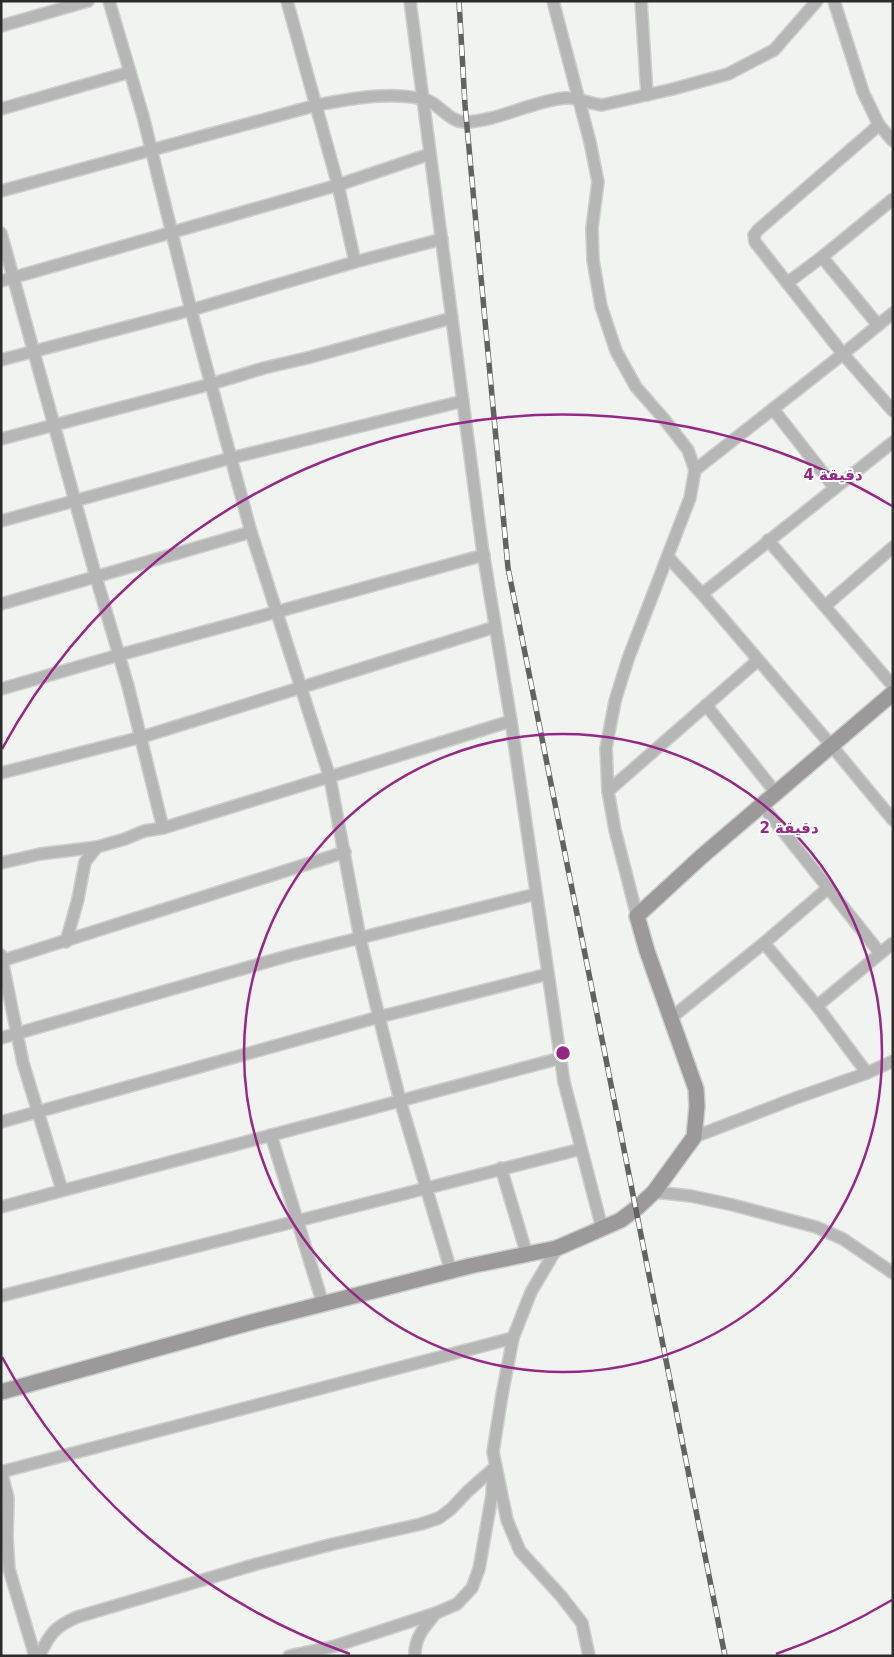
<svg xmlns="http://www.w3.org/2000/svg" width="894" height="1657" viewBox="0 0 894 1657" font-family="'DejaVu Sans',Vazirmatn,sans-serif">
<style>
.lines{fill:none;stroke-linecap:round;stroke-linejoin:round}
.street-casing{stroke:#cdcfcd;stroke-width:14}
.secondary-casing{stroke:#cdcfcd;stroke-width:18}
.street{stroke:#b7b6b7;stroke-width:11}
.secondary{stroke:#9b999a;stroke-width:15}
.rail-casing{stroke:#616261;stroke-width:5.5}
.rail{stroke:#fff;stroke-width:4;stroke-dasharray:11;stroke-linecap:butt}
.ring{fill:none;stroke:#972786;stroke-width:2.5}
.centre{fill:#972786;stroke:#fff;stroke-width:2.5}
.ring-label{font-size:15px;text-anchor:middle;font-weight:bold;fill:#972786;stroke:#fff;stroke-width:4;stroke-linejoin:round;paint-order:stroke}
</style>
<rect width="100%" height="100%" fill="#f0f3f0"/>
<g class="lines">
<defs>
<g id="street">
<polyline points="109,1 143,116 191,310 251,532 330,778 360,938 379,1017 400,1100 451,1271"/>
<polyline points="287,1 338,185 355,262"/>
<polyline points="410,1 482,546 511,721 564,1082 602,1228"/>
<polyline points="553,1 590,142 598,182 592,228 593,260 601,306 616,351 636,387 664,419 688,450 695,470 690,498 628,659 615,701 606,748 608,791 615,830 637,916"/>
<polyline points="641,1 647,95"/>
<polyline points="834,1 863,92 879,125 758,230 754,235 755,242 843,354 893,411"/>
<polyline points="1,26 88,1"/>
<polyline points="1,109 130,72"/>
<polyline points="879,125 893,141"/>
<path d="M 1,191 L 317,105 C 351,99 388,91 423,99 C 439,102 448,122 465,122 C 499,121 532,101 565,98 C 579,97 589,104 602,105 L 673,89 L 728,74 L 774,50 L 817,1"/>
<polyline points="1,233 96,577 128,686 163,828"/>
<polyline points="822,257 878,325"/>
<polyline points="1,281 338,185 430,154"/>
<polyline points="787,283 822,257 893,199"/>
<polyline points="1,360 191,310 355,262 442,239"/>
<polyline points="773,409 834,487"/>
<polyline points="1,439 211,384 264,368 307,358 452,318"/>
<polyline points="695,470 843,354 893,313"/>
<polyline points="1,521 231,458 463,401"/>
<polyline points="768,540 893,686"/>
<polyline points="668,557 702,594 831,745 893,820"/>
<polyline points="702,594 893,442"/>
<polyline points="1,604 251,532"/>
<polyline points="825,606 893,547"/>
<polyline points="1,689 119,655 484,555"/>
<polyline points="706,705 776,793"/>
<polyline points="1,773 142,737 495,627"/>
<polyline points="608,791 757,661"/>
<polyline points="762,805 880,953"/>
<polyline points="1,863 40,854 97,847 125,839 144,831 163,828 511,721"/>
<polyline points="66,942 78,899 85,862 97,847"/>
<polyline points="764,943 817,1006 867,1073"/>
<polyline points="1,955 23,1063 62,1190"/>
<polyline points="1,961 345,852"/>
<polyline points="817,1006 893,943"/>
<polyline points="671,1018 764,943 828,888"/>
<polyline points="1,1038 291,955 536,894"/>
<polyline points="1,1122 379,1017 548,974"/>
<polyline points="271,1135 323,1304"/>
<polyline points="694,1137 793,1099 867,1073 893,1061"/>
<polyline points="501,1168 527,1255"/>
<polyline points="654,1192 691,1196 733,1205 816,1227 843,1239 893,1273"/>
<polyline points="1,1207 561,1058"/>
<polyline points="557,1248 531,1292 513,1338 502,1395 493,1452 507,1520 520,1551 561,1596 582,1623 589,1656"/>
<polyline points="1,1296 581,1149"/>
<polyline points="1,1471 8,1498 7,1538 9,1569 35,1656"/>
<polyline points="1,1472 513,1338"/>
<path d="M 39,1656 C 50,1634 54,1627 77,1617 L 257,1564 L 333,1544 L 421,1524 L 439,1518 L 451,1509 L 468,1491 L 493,1469"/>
<polyline points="289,1656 335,1646 436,1613 457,1604 472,1588 479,1569 492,1495 493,1472"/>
<path d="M 415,1656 C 414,1638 425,1626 436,1613"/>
</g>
<polyline id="secondary" points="1,1392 256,1321 470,1266 557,1248 587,1235 621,1220 638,1207 654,1192 694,1137 697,1106 696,1089 647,951 637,916 701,857 893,693"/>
</defs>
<use href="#street" class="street-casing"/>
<use href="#secondary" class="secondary-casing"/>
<use href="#street" class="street"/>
<use href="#secondary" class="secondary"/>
<defs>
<polyline id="rail" points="459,1 465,105 508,568 725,1656"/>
</defs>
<use href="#rail" class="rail-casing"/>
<use href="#rail" class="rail"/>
</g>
<g class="ring">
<circle cx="563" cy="1053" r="319"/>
<path d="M892 1600A638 638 0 0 1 776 1654M350 1654A638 638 0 0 1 2 1357M2 749A638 638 0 0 1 892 506"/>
</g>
<circle cx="563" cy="1053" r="8" class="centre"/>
<g class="ring-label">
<text x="833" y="480">4 دقيقة</text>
<text x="789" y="833">2 دقيقة</text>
</g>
<rect width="894" height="1657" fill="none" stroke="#2b2c2b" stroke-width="5"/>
</svg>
